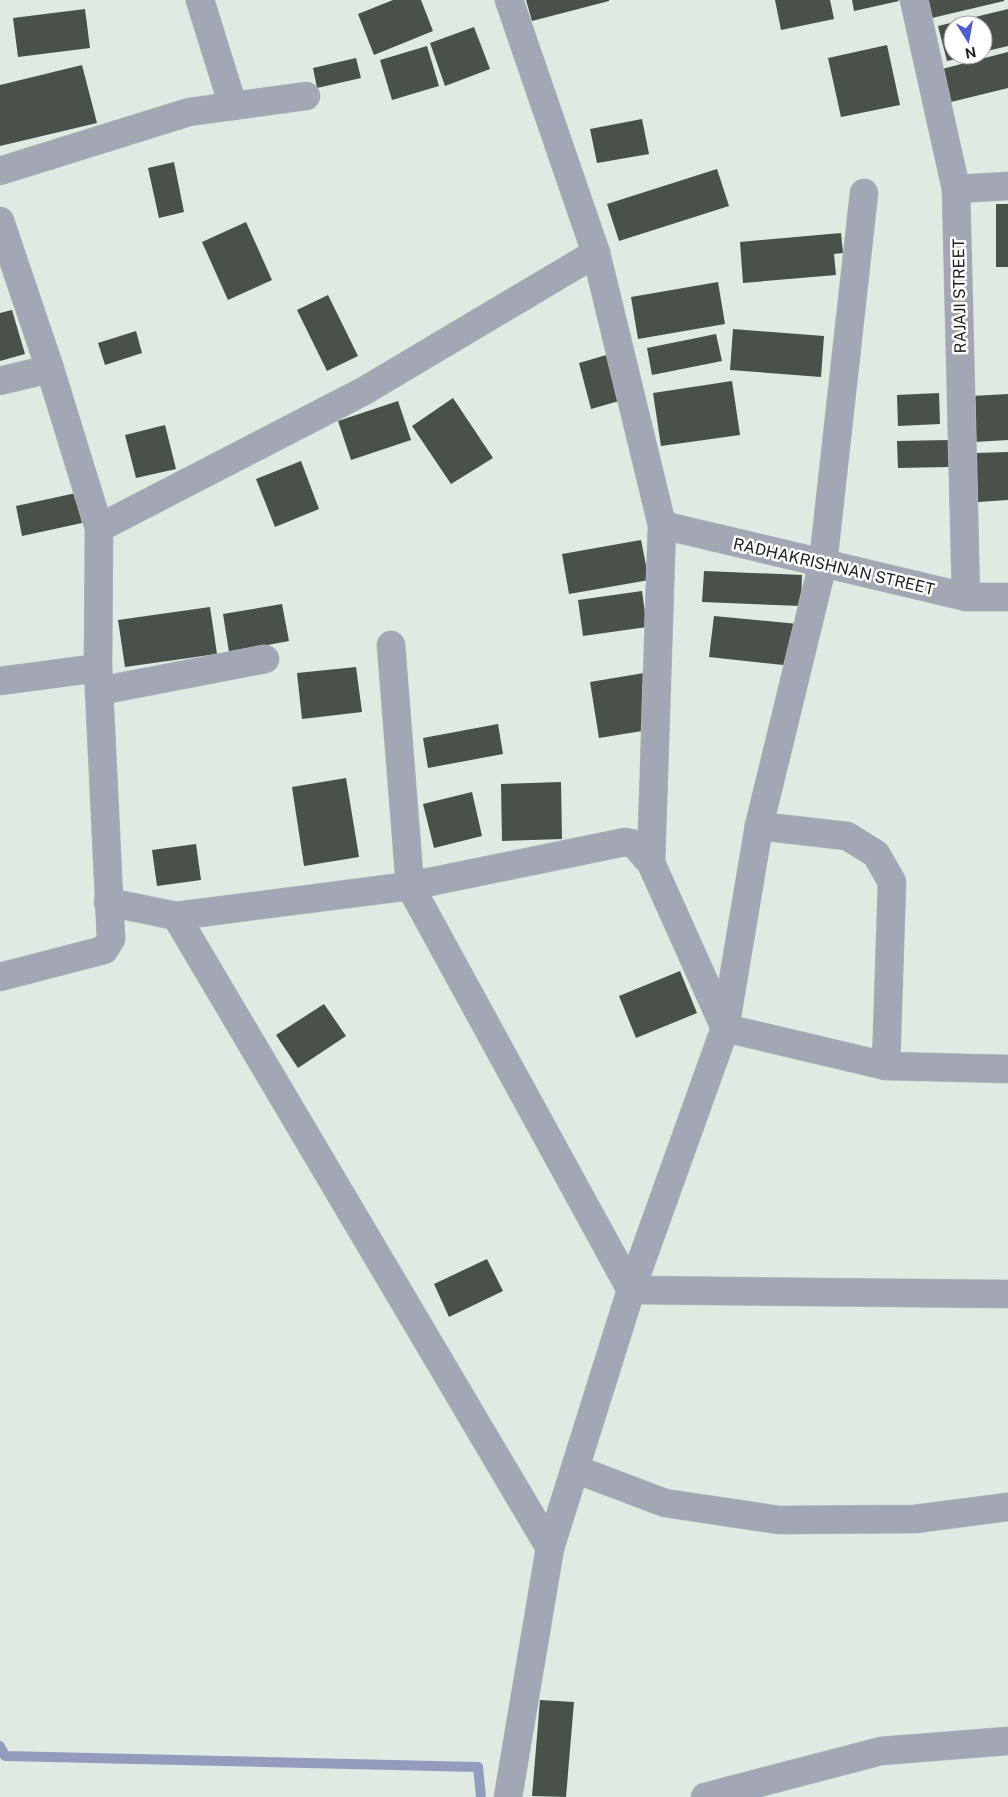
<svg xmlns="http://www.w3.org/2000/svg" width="1008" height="1797" viewBox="0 0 1008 1797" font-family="'Public Sans',sans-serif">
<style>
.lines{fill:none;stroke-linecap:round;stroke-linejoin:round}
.stream{stroke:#949cbe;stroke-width:10}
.building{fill:#49514a}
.street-casing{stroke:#bcc4be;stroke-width:29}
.street{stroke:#a2a6b5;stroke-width:28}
.labels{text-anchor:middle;stroke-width:5;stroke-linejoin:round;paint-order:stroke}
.street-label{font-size:16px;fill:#1a1d1b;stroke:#fff}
</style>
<rect width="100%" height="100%" fill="#e0e9e2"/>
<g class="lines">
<polyline class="stream" points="0,1746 5,1756 478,1767 481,1797"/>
</g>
<g class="building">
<polygon points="393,0 421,0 433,31 374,55 358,14"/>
<polygon points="526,0 609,0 609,1 532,21"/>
<polygon points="775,0 830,0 834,19 781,30"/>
<polygon points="852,0 898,0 899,1 854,11"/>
<polygon points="928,0 1004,0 1004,1 932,18"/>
<polygon points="85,9 90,48 18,57 13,18"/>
<polygon points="1008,9 1008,46 983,52 983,25 953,25 953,55 970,56 947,61 938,26"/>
<polygon points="474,27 490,69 445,86 430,43"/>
<polygon points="887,45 900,105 841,117 828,58"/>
<polygon points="427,46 439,86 392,100 380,60"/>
<polygon points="1008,52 1008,88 951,102 942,69"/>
<polygon points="356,58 361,78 317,88 313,68"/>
<polygon points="82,65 97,123 0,146 0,85"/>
<polygon points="642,119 649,154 597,163 590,129"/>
<polygon points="174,162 184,212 159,218 148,168"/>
<polygon points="717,169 729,206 619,241 607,204"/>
<rect x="996" y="204" width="12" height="63"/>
<polygon points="246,222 272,280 228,300 202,242"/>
<polygon points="841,233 843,253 834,254 836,275 743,283 740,242"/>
<polygon points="718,282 725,324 638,339 631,297"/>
<polygon points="328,295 358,356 327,371 297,310"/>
<polygon points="12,310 25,354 0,361 0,313"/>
<polygon points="733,329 824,336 821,377 730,370"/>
<polygon points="136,331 142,353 105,365 98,343"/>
<polygon points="716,334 722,361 652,375 647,348"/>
<polygon points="613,353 626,399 591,409 579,363"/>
<polygon points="732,381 740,435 661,446 653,393"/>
<polygon points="939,393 940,424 898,426 897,395"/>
<polygon points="1008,394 1008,440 974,442 971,396"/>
<polygon points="453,398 493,458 451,484 412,426"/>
<polygon points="398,401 411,440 351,460 338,421"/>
<polygon points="165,425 176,469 136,478 125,435"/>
<polygon points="949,440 949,467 898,468 897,441"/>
<polygon points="1008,452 1008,500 978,502 975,453"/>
<polygon points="301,461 319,509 275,527 256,479"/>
<polygon points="76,493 82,523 22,536 16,506"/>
<polygon points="641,540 649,580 569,594 562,554"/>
<polygon points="704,571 802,575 801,606 702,602"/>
<polygon points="642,591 647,627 583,636 578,600"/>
<polygon points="282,604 289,641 229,652 223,614"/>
<polygon points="210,607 217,654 125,667 118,620"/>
<polygon points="714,616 798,624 793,666 709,657"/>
<polygon points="356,667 362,712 302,719 297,673"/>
<polygon points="644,673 654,729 599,738 590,682"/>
<polygon points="498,724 503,754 428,768 423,738"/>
<polygon points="346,778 359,857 304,866 292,787"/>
<polygon points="561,782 562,839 502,841 501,784"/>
<polygon points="472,792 482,836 434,848 423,804"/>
<polygon points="196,844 201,880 157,886 152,850"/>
<polygon points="680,971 697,1013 636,1038 619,996"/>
<polygon points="324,1004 346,1036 298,1068 276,1035"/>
<polygon points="487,1259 503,1291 449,1317 434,1284"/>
<polygon points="540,1700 574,1702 566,1797 532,1796"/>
</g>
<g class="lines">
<defs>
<g id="street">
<polyline points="200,0 233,106"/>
<polyline points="509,0 596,253 662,525 651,863"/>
<polyline points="914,0 956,189 966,597"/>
<polyline points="0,171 189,112 306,96"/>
<polyline points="956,189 1008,186"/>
<polyline points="0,221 50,369 99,528 98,668 111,939 104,950 0,977"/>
<polyline points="0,381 50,369"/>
<polyline points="662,525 966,597 1008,597"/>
<polyline points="99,528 364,391 596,253"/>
<polyline points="391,645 410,886 631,1290 1008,1294"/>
<polyline points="0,681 98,668"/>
<polyline points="99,691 265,659"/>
<polyline points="759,826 847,836 876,854 892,882 886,1066"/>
<polyline points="108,902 176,916 410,886 625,842 634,844 651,863 725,1028 886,1066 1008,1069"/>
<polyline points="176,916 550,1548"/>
<polyline points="575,1469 665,1503 779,1520 915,1519 1008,1507"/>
<polyline points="508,1797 550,1548 631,1290 725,1028 759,826 823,563 864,193"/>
<polyline points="705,1797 881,1751 1008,1741"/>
</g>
</defs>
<use href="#street" class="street-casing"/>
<use href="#street" class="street"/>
</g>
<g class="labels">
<g class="street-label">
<text transform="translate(959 296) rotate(-91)" y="6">RAJAJI STREET</text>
<text transform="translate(834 566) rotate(13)" y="6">RADHAKRISHNAN STREET</text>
</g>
</g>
<g transform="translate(968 40) rotate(169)"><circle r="24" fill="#ffffff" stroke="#a3a5a4"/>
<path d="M0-4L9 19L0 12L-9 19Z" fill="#4f5dd3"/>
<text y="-8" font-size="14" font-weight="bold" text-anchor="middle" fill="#1a1d1b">N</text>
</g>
</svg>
